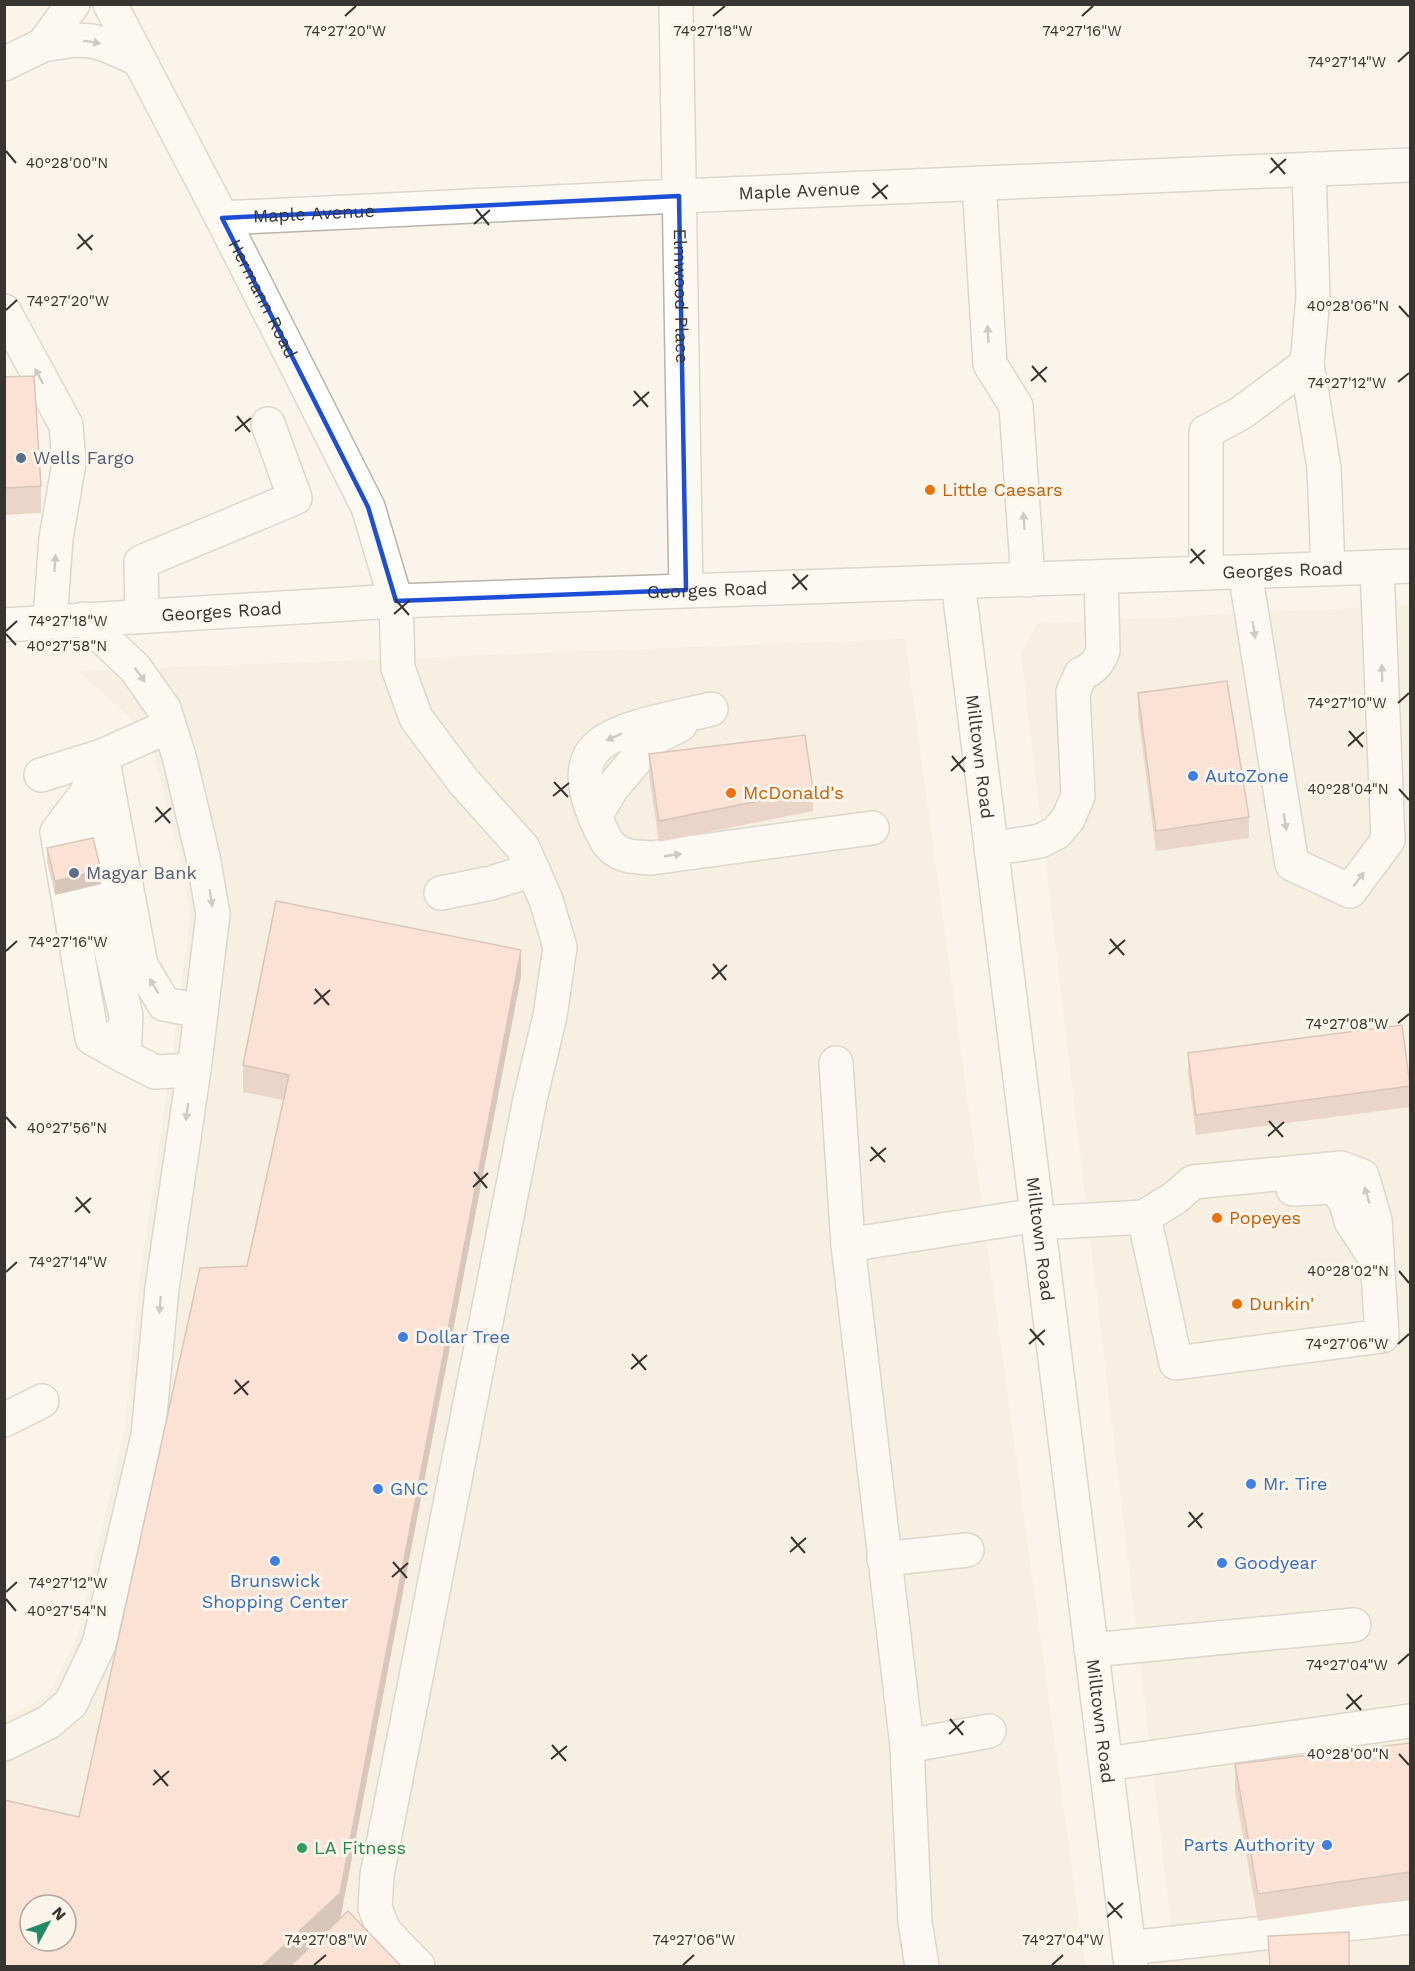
<svg xmlns="http://www.w3.org/2000/svg" width="1415" height="1971" viewBox="0 0 1415 1971" font-family="'Work Sans',sans-serif">
<style>
.built{fill:#f3e9d8;fill-rule:evenodd}
.lines{fill:none;stroke-linecap:round;stroke-linejoin:round}
.minor-casing{stroke:#b9b4aa;stroke-width:36}
.minor{stroke:#fff;stroke-width:33}
.wall{fill:#daafa3}
.shaded-wall{fill:#b18f84}
.building{fill:#fdccbd;stroke:#b18f84;stroke-width:1.5;fill-rule:evenodd}
.oneway{fill:#9b9a98}
.marked{fill:none;stroke:#1d4ed8;stroke-width:4.5;stroke-linejoin:round}
.ticks{fill:none;stroke:#373531;stroke-width:2}
.service-dot{fill:#5c6f8a;stroke:#faf4ea;stroke-width:2}
.food-dot{fill:#e8710a;stroke:#faf4ea;stroke-width:2}
.shop-dot{fill:#3f7fe0;stroke:#faf4ea;stroke-width:2}
.leisure-dot{fill:#2e9e5b;stroke:#faf4ea;stroke-width:2}
.labels{text-anchor:middle;stroke-width:6;stroke-linejoin:round;paint-order:stroke}
.street-label{font-size:18px;fill:#373531;stroke:#faf4ea}
.service-label{font-size:18px;fill:#4e5e75;stroke:#faf4ea;text-anchor:start}
.food-label{font-size:18px;fill:#c56008;stroke:#faf4ea;text-anchor:start}
.shop-label{font-size:18px;fill:#366cbe;stroke:#faf4ea;text-anchor:start}
.leisure-label{font-size:18px;fill:#27864d;stroke:#faf4ea;text-anchor:start}
.ticks-label{font-size:15px;text-anchor:middle;fill:#373531;stroke:#faf4ea;stroke-width:6;stroke-linejoin:round;paint-order:stroke}
</style>
<rect width="100%" height="100%" fill="#faf4ea"/>
<g class="built">
<polygon points="1410,605 1410,1966 1176,1966 1021,653 1037,624"/>
<path d="M 905,639 L 1085,1966 L 5,1966 L 5,1718 L 35,1703 L 52,1688 L 77,1637 L 124,1433 L 139,1284 L 172,1058 L 190,915 L 183,873 L 156,763 L 147,733 L 78,671 ZM 30,1905 L 66,1905 L 66,1941 L 30,1941 Z"/>
</g>
<g class="lines">
<defs>
<g id="minor">
<path id="s1" d="M 110,4 L 222,218 L 368,507 L 396,601 L 398,668 L 416,718 L 464,782 L 523,848 L 546,900 L 560,947 L 550,1016 L 530,1099 L 377,1875 L 375,1908 L 384,1931 L 418,1966"/>
<path id="s2" d="M 676,4 L 686,590"/>
<polyline points="43,45 73,4"/>
<polyline points="4,64 43,45 75,40 92,41 106,45 138,59"/>
<polyline points="979,183 990,364 1016,406 1028,580"/>
<path id="s3" d="M 222,218 L 679,196 L 1410,165"/>
<polyline points="4,311 66,425 69,463 56,538 50,621"/>
<polyline points="1307,364 1324,468 1328,569"/>
<polyline points="1245,572 1292,864 1350,891 1388,840 1377,567"/>
<polyline points="1206,573 1206,432 1241,413 1307,364 1313,297 1309,169"/>
<path id="s4" d="M 958,582 L 1131,1966"/>
<polyline points="142,616 141,562 295,498 268,424"/>
<path id="s5" d="M 4,625 L 396,601 L 1410,566"/>
<path d="M 711,709 C 680,717 620,726 598,746 C 574,767 589,805 600,828 C 603,833 605,840 609,844 C 619,857 636,857 651,858 L 872,828"/>
<polyline points="169,726 102,756 141,965 164,1004 201,1011"/>
<polyline points="41,775 102,756"/>
<polygon points="85,795 89,852 126,1016 124,1056 92,1038 57,832"/>
<polyline points="77,815 102,756"/>
<polyline points="595,816 612,788 654,738 680,725"/>
<path d="M 991,849 L 1040,841 L 1056,833 L 1068,819 L 1078,796 L 1073,692 L 1081,674 C 1093,669 1098,663 1103,651 L 1101,577"/>
<polyline points="441,893 491,883 533,870"/>
<polyline points="113,1038 124,1056 155,1072 194,1070"/>
<polyline points="836,1063 848,1245 907,1746 915,1922 922,1966"/>
<polyline points="1293,1189 1334,1187 1346,1202 1351,1221 1376,1259"/>
<polyline points="1038,1223 1144,1217 1176,1197 1193,1182 1341,1168 1362,1176 1375,1220 1382,1336 1176,1363 1144,1217"/>
<polyline points="848,1245 1037,1215"/>
<polyline points="4,1420 42,1401"/>
<polyline points="884,1559 967,1550"/>
<polyline points="1091,1650 1354,1625"/>
<polyline points="4,1744 49,1722 71,1703 99,1644 148,1436 162,1288 195,1062 213,914 203,857 179,756 164,709 135,668 83,619"/>
<polyline points="907,1746 989,1731"/>
<polyline points="1106,1764 1410,1721"/>
<polyline points="1129,1948 1410,1917"/>
</g>
</defs>
<use href="#minor" class="minor-casing"/>
<use href="#minor" class="minor"/>
</g>
<g class="wall">
<polygon points="4,377 41,486 41,513 4,515"/>
<polygon points="1138,693 1249,817 1249,838 1156,851 1138,714"/>
<polygon points="649,754 813,790 813,811 659,842 649,775"/>
<polygon points="47,848 101,884 55,895 47,862"/>
<polygon points="521,976 340,1919 401,1966 79,1817 247,1266 283,1100 243,1092 243,1065"/>
<polygon points="1188,1053 1410,1086 1410,1107 1196,1135 1188,1074"/>
<polygon points="1410,1743 1410,1899 1258,1921 1235,1791 1235,1764"/>
</g>
<g class="shaded-wall">
<polygon points="101,870 101,884 55,895 55,881"/>
<polygon points="521,950 521,976 340,1920 291,1966 262,1966"/>
</g>
<g class="building">
<polygon points="34,376 41,486 4,488 4,377"/>
<polygon points="1227,681 1249,817 1156,831 1138,693"/>
<polygon points="805,735 813,790 659,821 649,754"/>
<polygon points="93,838 101,870 55,881 47,848"/>
<path d="M 276,901 L 521,950 L 340,1893 L 262,1966 L 4,1966 L 4,1800 L 79,1817 L 200,1268 L 247,1266 L 289,1075 L 243,1065 ZM 30,1905 L 66,1905 L 66,1941 L 30,1941 Z"/>
<polygon points="1402,1025 1410,1086 1196,1115 1188,1053"/>
<polygon points="1410,1743 1410,1872 1258,1894 1235,1764"/>
<polygon points="348,1911 401,1966 290,1966"/>
<polygon points="1349,1932 1349,1966 1270,1966 1268,1936"/>
</g>
<defs><path id="oneway-solid" d="M-6-.8H1V-3.2L6.5 0L1 3.2V.8H-6Z" transform="scale(1.5)"/></defs>
<g class="oneway">
<use href="#oneway-solid" transform="translate(92 42) rotate(9)"/>
<use href="#oneway-solid" transform="translate(988 334) rotate(-93)"/>
<use href="#oneway-solid" transform="translate(39 376) rotate(-118)"/>
<use href="#oneway-solid" transform="translate(1024 521) rotate(-94)"/>
<use href="#oneway-solid" transform="translate(55 563) rotate(-86)"/>
<use href="#oneway-solid" transform="translate(1254 630) rotate(81)"/>
<use href="#oneway-solid" transform="translate(1382 673) rotate(-92)"/>
<use href="#oneway-solid" transform="translate(140 675) rotate(54)"/>
<use href="#oneway-solid" transform="translate(614 737) rotate(156)"/>
<use href="#oneway-solid" transform="translate(1285 822) rotate(81)"/>
<use href="#oneway-solid" transform="translate(673 855) rotate(-8)"/>
<use href="#oneway-solid" transform="translate(1359 879) rotate(-53)"/>
<use href="#oneway-solid" transform="translate(211 898) rotate(81)"/>
<use href="#oneway-solid" transform="translate(154 986) rotate(-121)"/>
<use href="#oneway-solid" transform="translate(187 1112) rotate(98)"/>
<use href="#oneway-solid" transform="translate(1367 1195) rotate(-107)"/>
<use href="#oneway-solid" transform="translate(160 1305) rotate(95)"/>
</g>
<path d="M0 0H1415V1971H0ZM 679,196 L 686,590 L 396,601 L 368,507 L 222,218 Z" fill="#faf4ea" fill-opacity=".55" fill-rule="evenodd"/>
<path class="marked" d="M 679,196 L 686,590 L 396,601 L 368,507 L 222,218 Z"/>
<path class="ticks" d="M 345,16 L 356,6M 713,16 L 725,6M 1082,16 L 1093,6M 1398,62 L 1409,52M 6,151 L 16,163M 1271,158 L 1285,174M 1270,173 L 1286,159M 873,183 L 887,199M 872,198 L 888,185M 476,209 L 489,225M 474,224 L 490,210M 78,234 L 92,250M 77,249 L 93,235M 1399,306 L 1409,317M 6,310 L 17,300M 1032,366 L 1046,382M 1031,381 L 1047,367M 1398,382 L 1409,373M 634,391 L 648,407M 633,406 L 649,392M 237,416 L 250,432M 235,431 L 251,418M 1191,549 L 1204,564M 1190,563 L 1205,550M 793,574 L 807,590M 792,589 L 808,575M 395,599 L 409,615M 394,614 L 410,600M 6,631 L 17,621M 6,634 L 16,645M 1398,703 L 1409,693M 1349,731 L 1363,747M 1348,746 L 1364,732M 952,756 L 965,772M 951,771 L 966,757M 554,782 L 568,797M 1399,789 L 1409,800M 553,796 L 569,783M 156,807 L 170,823M 155,822 L 171,808M 1110,939 L 1124,955M 6,951 L 17,941M 1109,954 L 1125,940M 713,964 L 726,980M 712,979 L 727,965M 315,989 L 329,1005M 314,1004 L 330,990M 1398,1023 L 1409,1014M 6,1117 L 16,1128M 1269,1121 L 1283,1137M 1268,1136 L 1284,1122M 871,1147 L 885,1162M 870,1161 L 886,1148M 474,1172 L 487,1188M 473,1187 L 488,1173M 76,1197 L 90,1213M 75,1212 L 91,1198M 1399,1271 L 1409,1283M 6,1272 L 17,1262M 1030,1329 L 1044,1345M 1029,1344 L 1045,1330M 1398,1344 L 1409,1334M 632,1354 L 646,1370M 631,1369 L 647,1355M 235,1380 L 248,1395M 234,1394 L 249,1381M 1189,1512 L 1202,1528M 1188,1527 L 1203,1513M 791,1537 L 805,1553M 790,1552 L 806,1538M 393,1562 L 407,1578M 392,1577 L 408,1563M 6,1592 L 17,1582M 6,1599 L 16,1611M 1398,1664 L 1409,1654M 1347,1694 L 1361,1710M 1346,1709 L 1362,1695M 950,1719 L 963,1735M 949,1734 L 964,1721M 552,1745 L 566,1761M 1399,1754 L 1409,1765M 551,1759 L 567,1746M 154,1770 L 168,1786M 153,1785 L 169,1771M 1108,1902 L 1122,1918M 1107,1917 L 1123,1903M 314,1965 L 326,1955M 683,1965 L 694,1955M 1052,1965 L 1063,1955"/>
<g class="service-dot">
<circle cx="21" cy="458" r="6"/>
<circle cx="74" cy="873" r="6"/>
</g>
<g class="food-dot">
<circle cx="930" cy="490" r="6"/>
<circle cx="731" cy="793" r="6"/>
<circle cx="1217" cy="1218" r="6"/>
<circle cx="1237" cy="1304" r="6"/>
</g>
<g class="shop-dot">
<circle cx="1193" cy="776" r="6"/>
<circle cx="403" cy="1337" r="6"/>
<circle cx="1251" cy="1484" r="6"/>
<circle cx="378" cy="1489" r="6"/>
<circle cx="275" cy="1561" r="6"/>
<circle cx="1222" cy="1563" r="6"/>
<circle cx="1327" cy="1845" r="6"/>
</g>
<circle class="leisure-dot" cx="302" cy="1848" r="6"/>
<g class="labels">
<g class="street-label">
<text dy="6" stroke="none"><textPath href="#s3" startOffset="578">Maple Avenue</textPath></text>
<text dy="6" stroke="none"><textPath href="#s3" startOffset="92">Maple Avenue</textPath></text>
<text dy="6" stroke="none"><textPath href="#s2" startOffset="292">Elmwood Place</textPath></text>
<text dy="6" stroke="none"><textPath href="#s1" startOffset="332">Hermann Road</textPath></text>
<text dy="6" stroke="none"><textPath href="#s5" startOffset="1280">Georges Road</textPath></text>
<text dy="6" stroke="none"><textPath href="#s5" startOffset="704">Georges Road</textPath></text>
<text dy="6" stroke="none"><textPath href="#s5" startOffset="218">Georges Road</textPath></text>
<text dy="6" stroke="none"><textPath href="#s4" startOffset="176">Milltown Road</textPath></text>
<text dy="6" stroke="none"><textPath href="#s4" startOffset="662">Milltown Road</textPath></text>
<text dy="6" stroke="none"><textPath href="#s4" startOffset="1148">Milltown Road</textPath></text>
</g>
<g class="service-label">
<text x="33" y="464">Wells Fargo</text>
<text x="86" y="879">Magyar Bank</text>
</g>
<g class="food-label">
<text x="942" y="496">Little Caesars</text>
<text x="743" y="799">McDonald's</text>
<text x="1229" y="1224">Popeyes</text>
<text x="1249" y="1310">Dunkin'</text>
</g>
<g class="shop-label">
<text x="1205" y="782">AutoZone</text>
<text x="415" y="1343">Dollar Tree</text>
<text x="1263" y="1490">Mr. Tire</text>
<text x="390" y="1495">GNC</text>
<text x="1234" y="1569">Goodyear</text>
<text x="275" y="1587" text-anchor="middle">Brunswick<tspan x="275" dy="21">Shopping Center</tspan></text>
<text x="1315" y="1851" text-anchor="end">Parts Authority</text>
</g>
<g class="leisure-label">
<text x="314" y="1854">LA Fitness</text>
</g>
</g>
<g class="ticks-label">
<text x="345" y="36">74°27'20"W</text>
<text x="713" y="36">74°27'18"W</text>
<text x="1082" y="36">74°27'16"W</text>
<text x="1347" y="67">74°27'14"W</text>
<text x="67" y="168">40°28'00"N</text>
<text x="68" y="306">74°27'20"W</text>
<text x="1348" y="311">40°28'06"N</text>
<text x="1347" y="388">74°27'12"W</text>
<text x="68" y="626">74°27'18"W</text>
<text x="67" y="651">40°27'58"N</text>
<text x="1347" y="708">74°27'10"W</text>
<text x="1348" y="794">40°28'04"N</text>
<text x="68" y="947">74°27'16"W</text>
<text x="1347" y="1029">74°27'08"W</text>
<text x="67" y="1133">40°27'56"N</text>
<text x="68" y="1267">74°27'14"W</text>
<text x="1348" y="1276">40°28'02"N</text>
<text x="1347" y="1349">74°27'06"W</text>
<text x="68" y="1588">74°27'12"W</text>
<text x="67" y="1616">40°27'54"N</text>
<text x="1347" y="1670">74°27'04"W</text>
<text x="1348" y="1759">40°28'00"N</text>
<text x="326" y="1945">74°27'08"W</text>
<text x="694" y="1945">74°27'06"W</text>
<text x="1063" y="1945">74°27'04"W</text>
</g>
<rect width="1415" height="1971" fill="none" stroke="#373531" stroke-width="12"/>
<g transform="translate(48 1923) rotate(49)"><circle r="28" fill="#faf4ea" stroke="#aca8a0" stroke-width="1.5"/>
<path d="M0-4.5L10 22L0 15L-10 22Z" fill="#238a66"/>
<text y="-9" font-size="16" font-weight="bold" text-anchor="middle" fill="#373531">N</text>
</g>
</svg>
